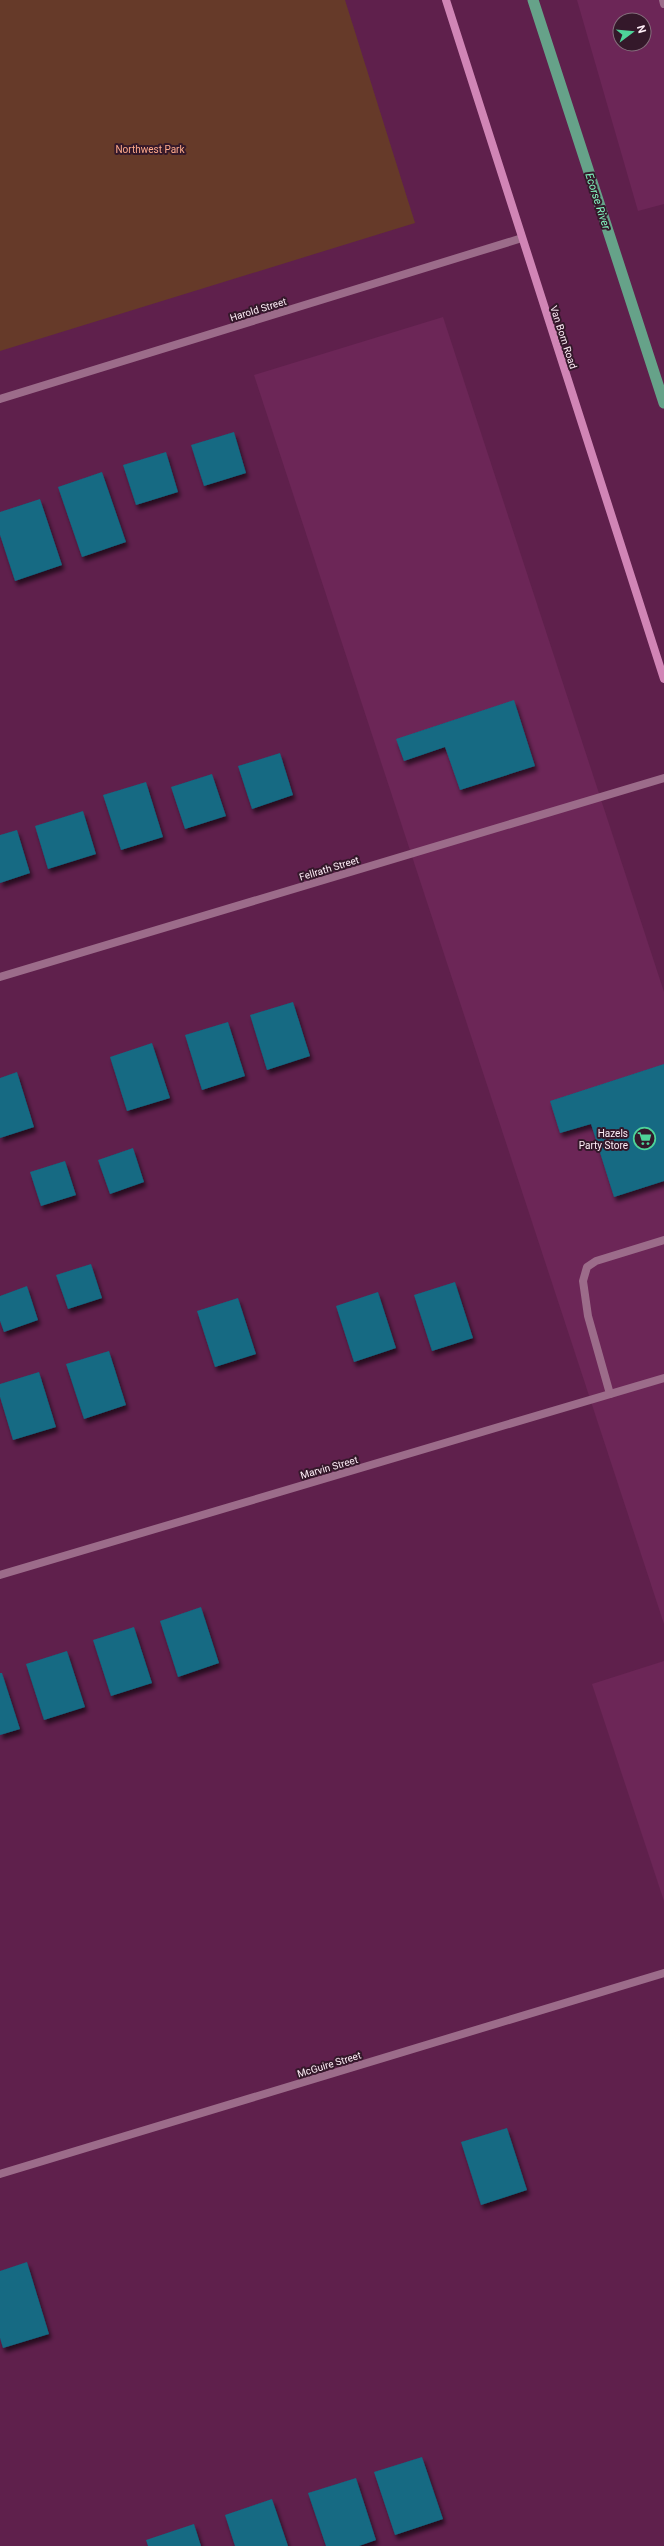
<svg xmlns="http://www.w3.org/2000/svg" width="664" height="2546" viewBox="0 0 664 2546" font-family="Roboto,sans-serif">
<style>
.built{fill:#6c2657;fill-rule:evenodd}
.green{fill:#663a29}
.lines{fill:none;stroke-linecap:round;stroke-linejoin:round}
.stream{stroke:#66a289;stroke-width:11}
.building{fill:#126b83;filter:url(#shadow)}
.lane{stroke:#9c6c8a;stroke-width:8}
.street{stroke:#9c6c8a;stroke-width:8}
.secondary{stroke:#d185b6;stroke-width:8}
.labels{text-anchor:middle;stroke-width:4;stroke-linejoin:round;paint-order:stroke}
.park-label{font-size:10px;fill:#ffab8c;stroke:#34182a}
.street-label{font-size:10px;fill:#feeef7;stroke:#34182a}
.poi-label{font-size:10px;fill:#feeef7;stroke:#34182a;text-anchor:end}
.water-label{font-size:11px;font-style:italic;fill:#83f9c1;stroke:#34182a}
</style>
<defs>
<filter id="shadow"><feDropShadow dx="2.5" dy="4.5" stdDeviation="2" flood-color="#0009"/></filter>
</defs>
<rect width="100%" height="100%" fill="#5f204c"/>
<g class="built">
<path d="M 577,0 L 664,0 L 664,204 L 638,211 ZM 620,20 L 644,20 L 644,44 L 620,44 Z"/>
<polygon points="443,317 664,992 664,1624 254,375"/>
<polygon points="664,1661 664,1901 592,1684"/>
</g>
<polygon class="green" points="0,0 345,0 415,223 0,351"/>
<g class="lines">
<polyline class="stream" points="533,0 664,403"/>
</g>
<g class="building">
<polygon points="234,432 246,473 204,486 191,445"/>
<polygon points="166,452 178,492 136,505 123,465"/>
<polygon points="102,472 126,542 82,557 58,487"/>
<polygon points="40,499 62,565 15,581 0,535 0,512"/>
<polygon points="514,700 535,766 460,790 445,747 404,761 396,739"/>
<polygon points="280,753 293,795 252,809 238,766"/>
<polygon points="212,774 226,816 185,829 171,787"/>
<polygon points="146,782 163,837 121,850 103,795"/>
<polygon points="83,811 96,854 48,869 35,826"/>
<polygon points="17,830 30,873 0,883 0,835"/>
<polygon points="293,1002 310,1056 267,1070 250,1015"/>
<polygon points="228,1022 245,1076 202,1090 185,1035"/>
<polygon points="152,1043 170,1098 127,1111 110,1057"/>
<polygon points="664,1064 664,1181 614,1197 591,1124 560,1133 550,1101"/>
<polygon points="17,1072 34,1127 0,1138 0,1078"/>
<polygon points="133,1148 144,1182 110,1194 98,1160"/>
<polygon points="65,1161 76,1195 41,1206 30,1172"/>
<polygon points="91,1264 102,1298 68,1309 56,1275"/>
<polygon points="455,1282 473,1338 432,1351 414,1295"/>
<polygon points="27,1286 38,1320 4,1332 0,1321 0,1296"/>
<polygon points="378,1292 396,1348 354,1362 336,1306"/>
<polygon points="238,1298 256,1354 215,1367 197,1311"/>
<polygon points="109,1351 126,1405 84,1419 66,1364"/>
<polygon points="39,1372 56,1427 13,1440 0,1397 0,1384"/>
<polygon points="201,1607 219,1663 178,1677 160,1621"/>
<polygon points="134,1627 152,1683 111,1696 93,1640"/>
<polygon points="67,1651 85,1707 44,1720 26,1664"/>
<polygon points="0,1673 2,1673 20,1729 0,1735"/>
<polygon points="507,2128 527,2190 481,2205 461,2142"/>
<polygon points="27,2262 49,2334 3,2348 0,2338 0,2271"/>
<polygon points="422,2457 443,2519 395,2535 374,2472"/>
<polygon points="356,2478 376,2540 359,2546 326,2546 308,2493"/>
<polygon points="272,2499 288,2546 235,2546 225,2515"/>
<polygon points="194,2524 201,2546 148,2546 146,2540"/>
</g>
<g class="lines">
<g class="lane">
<polyline points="663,0 664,4"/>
<polyline points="610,1394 588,1316 583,1281 587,1267 596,1261 664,1240"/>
</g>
<g class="street">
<polyline points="0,399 522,238"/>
<polyline points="0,977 664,778"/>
<polyline points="0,1575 664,1378"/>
<polyline points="0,2174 664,1973"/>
</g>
<polyline class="secondary" points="446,0 664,679"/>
</g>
<defs>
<symbol id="supermarket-ring" viewBox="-11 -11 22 22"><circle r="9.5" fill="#34182a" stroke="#4ed399" stroke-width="1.5"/><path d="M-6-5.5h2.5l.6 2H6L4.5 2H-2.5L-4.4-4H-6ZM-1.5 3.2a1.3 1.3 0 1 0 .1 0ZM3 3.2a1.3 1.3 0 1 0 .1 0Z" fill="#4ed399"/></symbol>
</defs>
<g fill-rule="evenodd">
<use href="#supermarket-ring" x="632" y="1126" width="25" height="25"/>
</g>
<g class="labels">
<g class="park-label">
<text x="150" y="153">Northwest Park</text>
</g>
<g class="street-label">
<text transform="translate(258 309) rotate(-17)" y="4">Harold Street</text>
<text transform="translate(564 337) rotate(72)" y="4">Van Born Road</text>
<text transform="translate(329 868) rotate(-17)" y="4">Fellrath Street</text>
<text transform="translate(329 1467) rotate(-16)" y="4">Marvin Street</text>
<text transform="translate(329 2064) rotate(-17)" y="4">McGuire Street</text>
</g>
<g class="poi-label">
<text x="628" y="1137">Hazels<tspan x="628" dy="12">Party Store</tspan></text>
</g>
<g class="water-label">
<text transform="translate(598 201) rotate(72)" y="4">Ecorse River</text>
</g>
</g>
<g transform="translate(632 32) rotate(74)"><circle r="19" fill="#34182a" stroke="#856e7c"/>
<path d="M0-3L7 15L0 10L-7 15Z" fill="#4ed399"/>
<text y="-6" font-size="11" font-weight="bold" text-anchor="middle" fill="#feeef7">N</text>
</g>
</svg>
